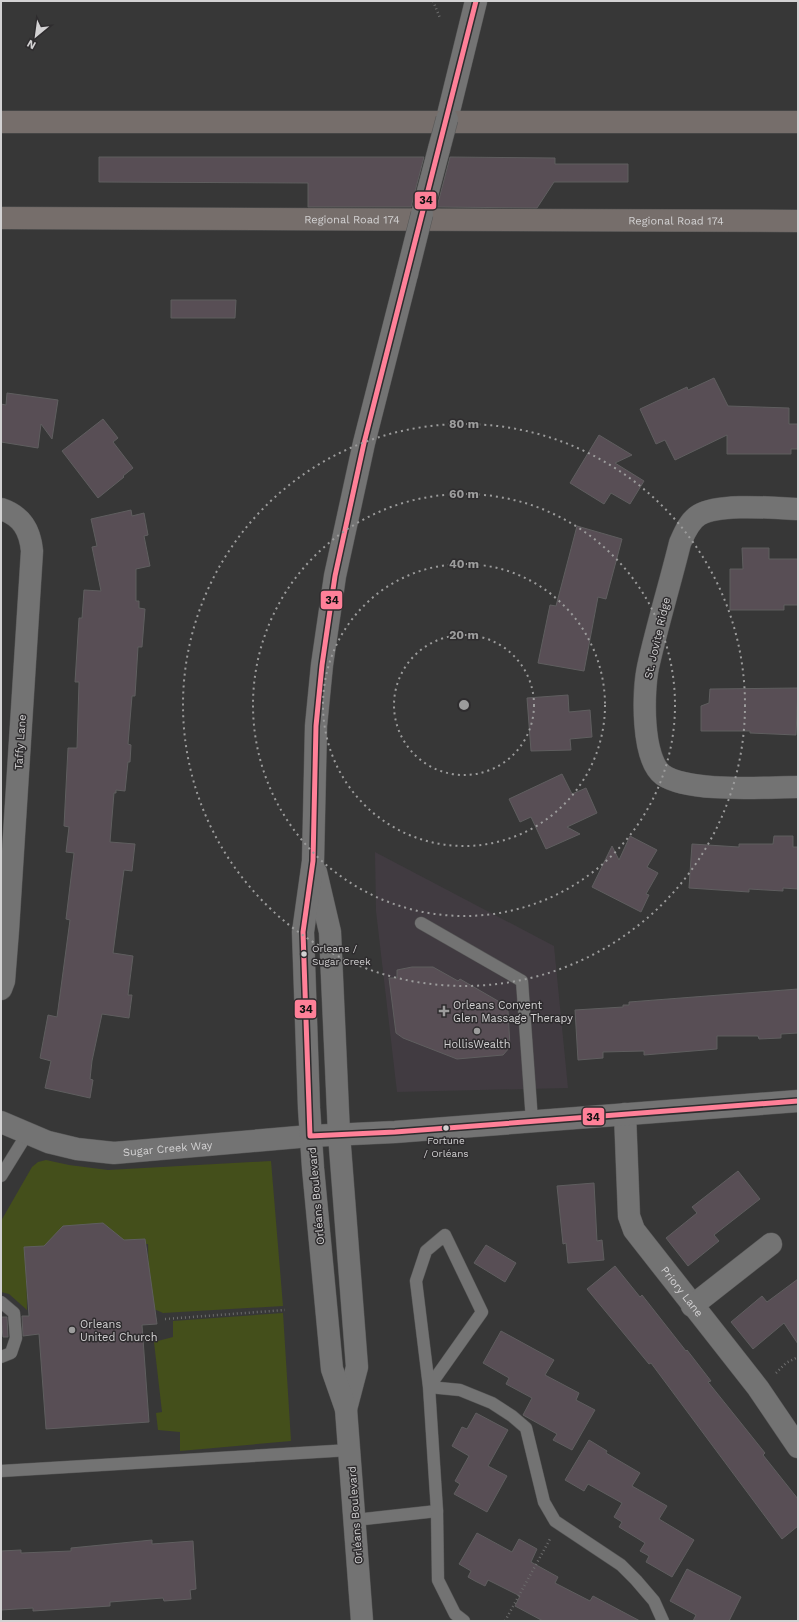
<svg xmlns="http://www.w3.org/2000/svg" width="799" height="1622" viewBox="0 0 799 1622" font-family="'Work Sans',sans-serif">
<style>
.built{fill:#413b41}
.green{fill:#444f1b}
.building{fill:#584e55;stroke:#5f5e5f}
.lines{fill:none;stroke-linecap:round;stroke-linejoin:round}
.service-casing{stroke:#555;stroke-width:13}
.minor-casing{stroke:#555;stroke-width:23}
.secondary-casing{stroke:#555;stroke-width:23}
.motorway-casing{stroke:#555;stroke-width:23}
.path{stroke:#6d6d6d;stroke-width:2.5;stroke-dasharray:1 3;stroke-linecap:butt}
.service{stroke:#737373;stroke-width:12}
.minor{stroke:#737373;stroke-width:22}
.secondary{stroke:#737373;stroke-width:22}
.motorway{stroke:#766e6b;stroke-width:22}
.secondary-bridge-casing{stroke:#555;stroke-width:23;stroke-linecap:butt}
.secondary-bridge{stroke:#737373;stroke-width:22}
.bus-1-casing{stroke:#2e2c2e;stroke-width:8}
.bus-1{stroke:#ff8098;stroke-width:5}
.ring{fill:none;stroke:#9c9c9c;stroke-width:2;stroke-dasharray:2 4}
.bus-dot{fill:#d3d2d3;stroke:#2e2c2e;stroke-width:1.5}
.poi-dot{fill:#9c9c9c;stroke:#2e2c2e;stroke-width:1.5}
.labels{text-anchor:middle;stroke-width:3;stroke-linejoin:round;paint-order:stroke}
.bus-label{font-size:10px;fill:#d3d2d3;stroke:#2e2c2e;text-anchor:start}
.street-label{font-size:11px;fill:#d3d2d3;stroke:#2e2c2e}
.poi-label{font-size:11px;fill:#d3d2d3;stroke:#2e2c2e;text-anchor:start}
.centre{fill:#9c9c9c;stroke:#2e2c2e;stroke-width:2}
.ring-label{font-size:12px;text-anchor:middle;font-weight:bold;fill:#9c9c9c;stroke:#2e2c2e;stroke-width:3;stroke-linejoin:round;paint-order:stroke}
.line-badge{stroke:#2e2c2e;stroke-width:1.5}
.pale-badge-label{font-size:11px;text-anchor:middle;font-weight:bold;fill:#111}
</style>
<rect width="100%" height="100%" fill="#373737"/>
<polygon class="built" points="375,852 554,946 568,1088 397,1092 376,911"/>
<g class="green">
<polygon points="46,1160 69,1165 108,1170 271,1161 283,1306 163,1313 154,1309 150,1310 148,1244 26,1252 27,1310 9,1294 1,1292 1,1221 32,1167 38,1162"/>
<polygon points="283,1313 291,1441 180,1451 180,1432 158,1430 156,1413 162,1412 154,1342 173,1337 173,1321"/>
</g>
<g class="building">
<polygon points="99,157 424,157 411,207 308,207 308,183 99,182"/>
<polygon points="450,157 555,158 555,164 628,164 628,182 554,182 537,208 437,207"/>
<polygon points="171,300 236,300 235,318 171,318"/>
<polygon points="714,378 728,406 789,408 789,424 798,424 798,449 791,449 791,454 727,454 727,435 675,460 665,440 656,444 640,409 687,387 688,390"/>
<polygon points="7,393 58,400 52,439 41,424 38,448 1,442 1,404 6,405"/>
<polygon points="103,419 118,438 113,442 133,468 123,476 124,477 98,498 62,451"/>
<polygon points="599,435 632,455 615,463 644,481 630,504 611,493 604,504 570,483"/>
<polygon points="131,510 132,516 144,513 148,535 144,536 150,566 136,569 136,601 139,601 139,608 145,609 142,647 138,647 135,696 132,696 128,744 131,745 130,762 128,762 125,791 116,790 116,793 114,793 110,842 135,844 132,871 124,870 113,953 133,956 128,995 132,995 129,1018 102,1014 92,1061 90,1079 93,1080 90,1098 45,1088 51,1061 40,1058 48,1015 57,1017 70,920 66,919 74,853 66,852 69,827 64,826 68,748 77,748 79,682 75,682 79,618 82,618 84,590 101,591 92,547 97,546 91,519"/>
<polygon points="577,526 622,539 606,599 598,597 584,671 538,663 550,605 556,606"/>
<polygon points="742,548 769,548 769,559 798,559 798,605 784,605 784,610 730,610 730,569 743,569"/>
<polygon points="798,688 796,735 750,733 750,731 701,731 701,706 709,703 710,689"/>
<polygon points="568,695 569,712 590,710 592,737 570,739 571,750 531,751 527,698"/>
<polygon points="562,774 572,794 586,788 597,813 567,827 580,834 546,849 531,817 520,822 509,799"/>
<polygon points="630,836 657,850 647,867 658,873 646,894 649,895 641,912 592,887 612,846 619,860"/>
<polygon points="774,836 793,836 793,847 798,847 798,889 783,888 783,891 749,889 749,892 689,888 692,844 739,847 739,844 773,844"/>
<polygon points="412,967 433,967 458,981 460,979 498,1001 508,1011 510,1047 503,1055 457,1059 403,1038 396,1033 389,978 397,978 397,970"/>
<polygon points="798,989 798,1033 781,1034 781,1038 759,1039 758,1036 717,1036 717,1049 644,1055 644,1051 603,1052 603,1058 578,1060 575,1010 623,1007 623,1005 629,1005 629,1002"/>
<polygon points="738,1171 760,1199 714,1235 719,1241 688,1266 666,1238 697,1213 692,1207"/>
<polygon points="594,1183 597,1241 602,1240 604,1260 568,1263 566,1243 563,1244 557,1186"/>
<polygon points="103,1223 124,1240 145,1239 157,1324 142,1325 149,1422 46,1429 39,1334 23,1336 22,1316 29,1316 24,1247 44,1246 63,1226"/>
<polygon points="486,1245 516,1263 505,1282 474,1263"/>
<polygon points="615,1266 640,1297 642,1295 686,1351 687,1350 711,1381 708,1382 741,1423 765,1453 763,1455 798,1499 798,1526 782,1539 651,1363 649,1364 587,1289"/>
<polygon points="798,1279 798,1344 784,1323 753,1349 731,1322 762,1296 767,1302"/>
<polygon points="1,1317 7,1317 8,1337 3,1337"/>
<polygon points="501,1331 554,1360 545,1375 579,1393 576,1400 595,1410 572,1450 553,1440 557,1434 523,1415 532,1398 506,1384 509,1378 483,1363"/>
<polygon points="476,1413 508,1430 488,1466 507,1476 487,1512 454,1494 460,1484 455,1481 469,1456 452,1446 462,1427 467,1429"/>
<polygon points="589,1440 607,1451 606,1453 640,1473 632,1486 667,1506 659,1519 694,1540 672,1577 646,1562 649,1556 640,1551 645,1543 619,1527 622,1522 614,1517 622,1503 588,1484 584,1491 565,1480"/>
<polygon points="477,1533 512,1552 519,1539 537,1549 531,1562 558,1577 555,1583 590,1601 593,1596 640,1621 543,1621 515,1606 520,1596 488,1580 485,1586 475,1581 468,1577 471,1571 459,1564"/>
<polygon points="152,1540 152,1544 193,1541 196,1589 190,1590 191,1599 164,1601 163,1598 110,1602 110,1606 33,1611 33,1608 1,1610 1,1551 21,1550 21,1553 71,1551 71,1548"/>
<polygon points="687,1569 741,1597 729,1621 693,1621 696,1615 670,1601"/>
</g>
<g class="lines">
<defs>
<g id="service">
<polyline points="421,923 522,981 532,1121"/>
<polyline points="1,1176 27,1134"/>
<polyline points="1,1302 14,1313 16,1338 11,1353 1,1357"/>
<polyline points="1,1471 350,1450"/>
<polyline points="355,1520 437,1511"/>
<polyline points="464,1621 455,1614 438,1580 437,1511 429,1387 416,1281 426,1251 445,1235 482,1312 429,1387 460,1390 492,1403 512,1416 526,1428 544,1502 555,1521 621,1565 636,1580 654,1601 663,1621"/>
</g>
<g id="minor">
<path d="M 1,509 C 22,516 30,530 32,551 L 8,930 L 4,981 L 1,989"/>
<path d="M 798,509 C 774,508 719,503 699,515 C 689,521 684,534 680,543 C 670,584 657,626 648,667 C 643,691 641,759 663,775 C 690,793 764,787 798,787"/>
<path id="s1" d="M 625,1114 L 629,1216 L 634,1230 L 758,1388 L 798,1447"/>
<path id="s2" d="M 1,1122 L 48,1142 L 77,1149 L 114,1153 L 310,1136 L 395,1132 L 798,1101"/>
<polyline points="692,1306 771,1244"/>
</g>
<g id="secondary">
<polyline points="447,119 476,1"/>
<polyline points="422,214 439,149"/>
<polyline points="316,872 330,932 339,1134 357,1367 346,1409"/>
<polyline points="362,1621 346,1409 332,1369 313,1168 309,1108 303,932 313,861 316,726 322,665 335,576 364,443 407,274"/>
</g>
<g id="motorway">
<polyline points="1,122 798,122"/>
<path id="s3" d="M 1,218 L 798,221"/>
</g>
</defs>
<use href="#service" class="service-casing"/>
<use href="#minor" class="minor-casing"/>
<use href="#secondary" class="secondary-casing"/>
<use href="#motorway" class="motorway-casing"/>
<g class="path">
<polyline points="433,1 440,18"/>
<polyline points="165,1319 285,1310"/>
<polyline points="776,1373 786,1363 798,1357"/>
<polyline points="505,1621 550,1539"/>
</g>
<use href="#service" class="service"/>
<use href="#minor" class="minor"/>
<use href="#secondary" class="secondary"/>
<use href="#motorway" class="motorway"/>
<defs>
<g id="secondary-bridge">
<polyline points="439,149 447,119"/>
<polyline points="407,274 422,214"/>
</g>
</defs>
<use href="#secondary-bridge" class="secondary-bridge-casing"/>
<use href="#secondary-bridge" class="secondary-bridge"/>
<defs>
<polyline id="bus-1" points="476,1 364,443 335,576 322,665 316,726 313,861 303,932 310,1136 395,1132 798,1101"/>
</defs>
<use href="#bus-1" class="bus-1-casing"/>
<use href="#bus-1" class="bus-1"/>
</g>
<g class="ring">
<circle cx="464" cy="705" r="70"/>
<circle cx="464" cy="705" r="141"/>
<circle cx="464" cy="705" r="211"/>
<circle cx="464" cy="705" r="281"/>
</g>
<g class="bus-dot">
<circle cx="304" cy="954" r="3.5"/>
<circle cx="446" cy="1128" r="3.5"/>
</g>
<g class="poi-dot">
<path d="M442 1005h4v4h4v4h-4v4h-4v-4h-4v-4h4z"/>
<circle cx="477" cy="1031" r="4"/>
<circle cx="72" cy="1330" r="4"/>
</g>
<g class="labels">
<g class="bus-label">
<text x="312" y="952">Orleans /<tspan x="312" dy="13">Sugar Creek</tspan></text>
<text x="446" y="1144" text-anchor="middle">Fortune<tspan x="446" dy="13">/ Orléans</tspan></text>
</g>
<g class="street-label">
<text dy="4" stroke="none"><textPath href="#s3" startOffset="351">Regional Road 174</textPath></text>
<text dy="4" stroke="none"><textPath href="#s3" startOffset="675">Regional Road 174</textPath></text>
<text transform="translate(657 638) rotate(-77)" y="4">St. Jovite Ridge</text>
<text transform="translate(20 742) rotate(-86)" y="4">Taffy Lane</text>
<text dy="4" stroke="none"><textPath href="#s2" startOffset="172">Sugar Creek Way</textPath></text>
<text transform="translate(316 1196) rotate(-95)" y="4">Orléans Boulevard</text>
<text dy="4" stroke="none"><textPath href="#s1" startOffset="195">Priory Lane</textPath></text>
<text transform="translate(355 1515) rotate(-94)" y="4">Orléans Boulevard</text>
</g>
<g class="poi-label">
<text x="453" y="1009">Orleans Convent<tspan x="453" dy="13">Glen Massage Therapy</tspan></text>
<text x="477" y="1048" text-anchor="middle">HollisWealth</text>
<text x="80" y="1328">Orleans<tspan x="80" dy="13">United Church</tspan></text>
</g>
</g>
<circle cx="464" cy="705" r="6" class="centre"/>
<g class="ring-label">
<text x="464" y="428">80 m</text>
<text x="464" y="498">60 m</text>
<text x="464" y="568">40 m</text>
<text x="464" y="639">20 m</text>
</g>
<g class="line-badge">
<rect x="414" y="191" width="23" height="19" rx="4" fill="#ff8098"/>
<rect x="320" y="590" width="23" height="20" rx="4" fill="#ff8098"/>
<rect x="294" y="999" width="23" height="20" rx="4" fill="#ff8098"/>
<rect x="582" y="1107" width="23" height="19" rx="4" fill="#ff8098"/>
</g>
<g class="pale-badge-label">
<text x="426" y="204">34</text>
<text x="332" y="604">34</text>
<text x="306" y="1013">34</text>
<text x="593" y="1121">34</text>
</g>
<rect width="799" height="1622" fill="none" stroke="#d3d2d3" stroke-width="4"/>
<g transform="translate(36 36) rotate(209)" stroke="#2e2c2e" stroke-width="3" paint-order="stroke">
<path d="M0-3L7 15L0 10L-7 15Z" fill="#d3d2d3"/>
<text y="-6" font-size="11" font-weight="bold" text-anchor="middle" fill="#d3d2d3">N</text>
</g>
</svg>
